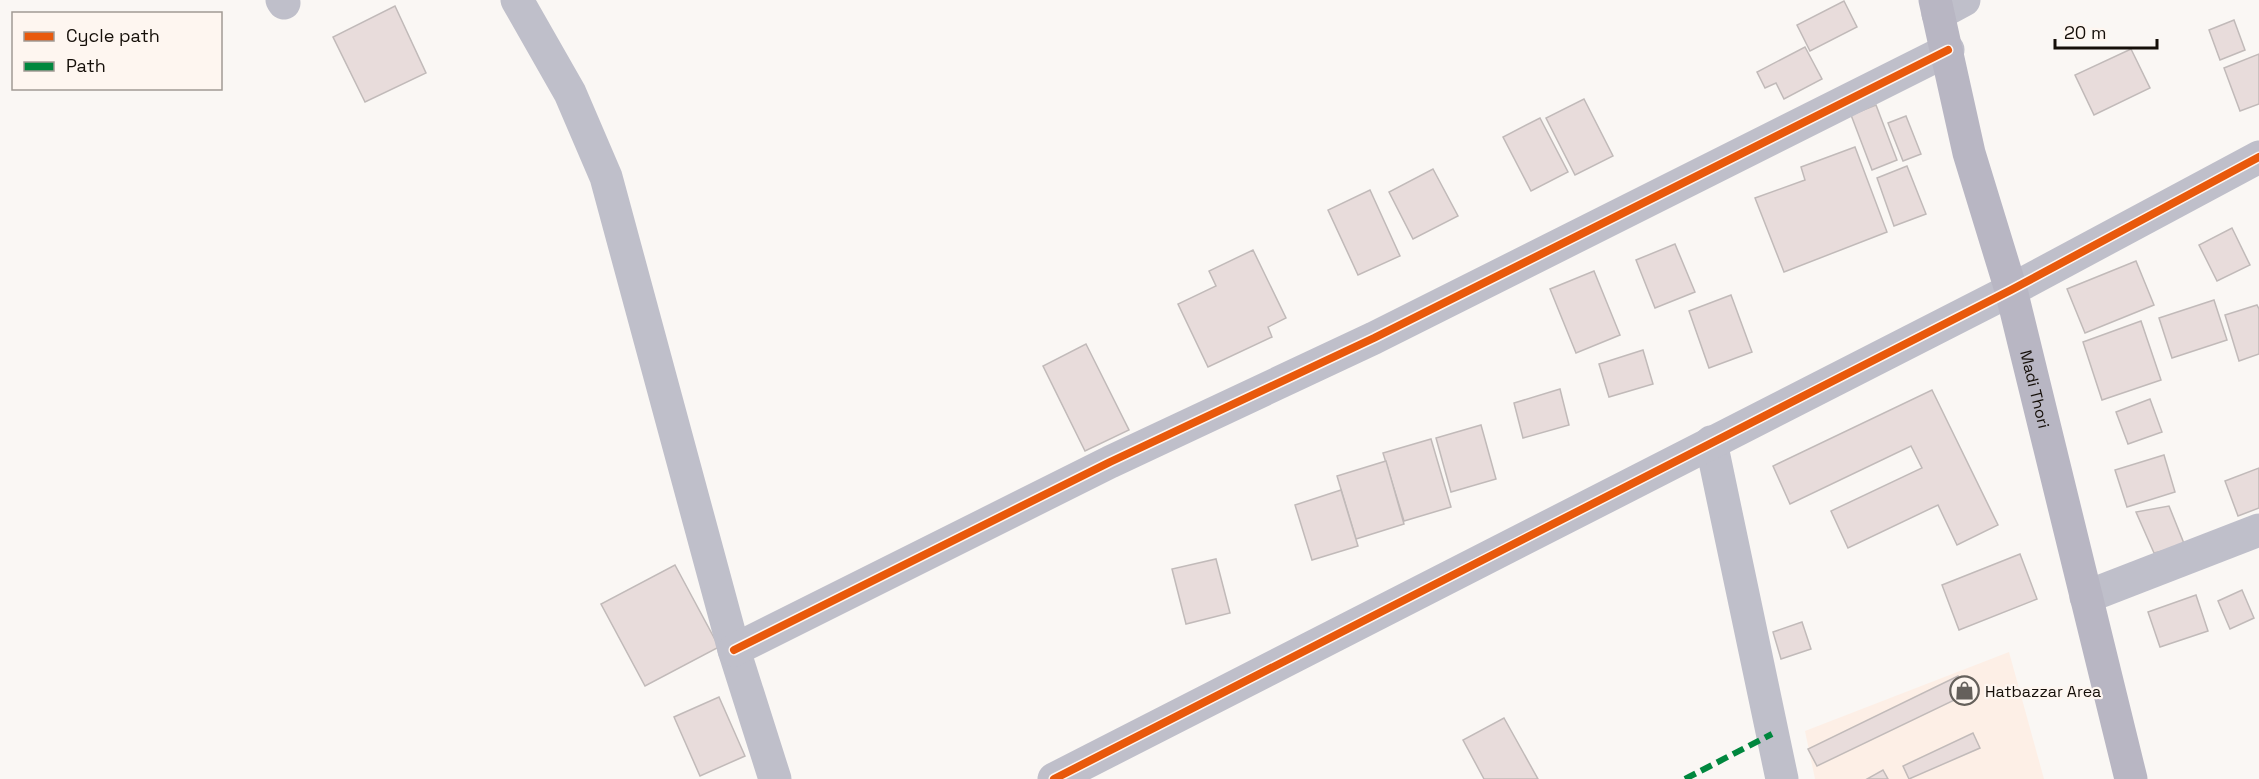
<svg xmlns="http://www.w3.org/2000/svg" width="2259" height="779" viewBox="0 0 2259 779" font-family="'Space Grotesk',sans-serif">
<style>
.commercial{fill:#fdefe6}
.building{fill:#e8dcdb;stroke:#c1bab9;stroke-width:1.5}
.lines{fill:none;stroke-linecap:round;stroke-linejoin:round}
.minor{stroke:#bfbfca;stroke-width:33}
.major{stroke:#b8b6c3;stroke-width:33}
.quiet{stroke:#00873e;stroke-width:6;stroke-dasharray:12 6;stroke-linecap:butt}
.cycleway-casing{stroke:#fef6f0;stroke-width:11}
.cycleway{stroke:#e8590c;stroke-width:8}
.labels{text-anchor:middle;stroke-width:4.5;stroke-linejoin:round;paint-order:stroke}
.street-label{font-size:16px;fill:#150f09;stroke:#fef6f0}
.poi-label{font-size:16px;fill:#150f09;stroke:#fef6f0;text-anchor:start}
</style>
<rect width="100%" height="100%" fill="#faf7f4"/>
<polygon class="commercial" points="2009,652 2044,779 1815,779 1805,731"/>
<g class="building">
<polygon points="1844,1 1857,27 1810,51 1797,25"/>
<polygon points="395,6 426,73 365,102 333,37"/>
<polygon points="2234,20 2245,50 2220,60 2209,30"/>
<polygon points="1805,47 1822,79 1784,99 1776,83 1765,88 1757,72"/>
<polygon points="2131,49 2150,88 2094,115 2075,75"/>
<polygon points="2259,54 2259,104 2240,111 2224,68"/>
<polygon points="1584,99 1613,156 1575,175 1546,118"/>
<polygon points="1876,105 1897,160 1872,170 1851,115"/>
<polygon points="1906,116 1921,154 1903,161 1888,123"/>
<polygon points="1540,118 1568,172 1531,191 1503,137"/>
<polygon points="1855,147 1887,232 1784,272 1755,198 1805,180 1801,167"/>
<polygon points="1907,166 1926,214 1894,226 1877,178"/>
<polygon points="1433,169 1458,216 1413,239 1389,192"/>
<polygon points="1370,190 1400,256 1358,275 1328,210"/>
<polygon points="2232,228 2250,265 2217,281 2199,245"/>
<polygon points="1675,244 1695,292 1655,308 1636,260"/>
<polygon points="1253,250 1286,318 1268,327 1272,337 1208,367 1178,304 1216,286 1209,271"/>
<polygon points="2136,261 2154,305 2085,333 2067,289"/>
<polygon points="1594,271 1620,335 1576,353 1550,289"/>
<polygon points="1731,295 1752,352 1709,368 1689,311"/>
<polygon points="2214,300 2227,340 2172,358 2159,318"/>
<polygon points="2257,305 2259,309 2259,354 2239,361 2225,315"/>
<polygon points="2141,321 2161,380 2102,400 2083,342"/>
<polygon points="1086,344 1129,430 1085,451 1043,366"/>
<polygon points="1643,350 1653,384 1609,397 1599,364"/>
<polygon points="1560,389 1569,425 1523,438 1514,403"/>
<polygon points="1932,390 1998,525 1957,545 1938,505 1848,548 1831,511 1922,468 1911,446 1790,504 1773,466"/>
<polygon points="2150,399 2162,432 2128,444 2116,412"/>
<polygon points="1481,425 1496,479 1451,492 1436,438"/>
<polygon points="1431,439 1451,507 1404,521 1383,453"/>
<polygon points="2164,455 2175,492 2127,507 2115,470"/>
<polygon points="1386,461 1404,524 1356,539 1337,476"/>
<polygon points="2259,468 2259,508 2238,516 2225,481"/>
<polygon points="1341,490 1358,546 1312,560 1295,505"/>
<polygon points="2169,506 2185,546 2154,553 2136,512"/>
<polygon points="2020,554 2037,599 1959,630 1942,585"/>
<polygon points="1216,559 1230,613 1186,624 1172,569"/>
<polygon points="675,565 719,647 645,686 601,604"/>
<polygon points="2242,590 2254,618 2230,629 2218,601"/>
<polygon points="2196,595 2208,631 2160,647 2148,612"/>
<polygon points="1802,622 1811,649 1781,659 1773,632"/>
<polygon points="1958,676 1967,694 1817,766 1808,749"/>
<polygon points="719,697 745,756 700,776 674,717"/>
<polygon points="1504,718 1538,779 1484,779 1463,740"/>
<polygon points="1973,733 1980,748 1909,779 1903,766"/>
<polygon points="1883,770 1888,779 1867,779"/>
</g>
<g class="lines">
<g class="minor">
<polyline points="282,0 284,3"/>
<polyline points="517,0 570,93 606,177 734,650 775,779"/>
<polyline points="1938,14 1964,0"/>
<polyline points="1711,442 1782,779"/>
<polyline points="2086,597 2259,530"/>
<polyline points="734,650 1110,462 1374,338 1948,50"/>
<polyline points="1054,779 2011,290 2259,157"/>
</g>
<path class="major" id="s1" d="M 1935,0 L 1969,153 L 2011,290 L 2131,779"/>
<polyline class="quiet" points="1685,779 1772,734"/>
<defs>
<g id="cycleway">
<polyline points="734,650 1110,462 1374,338 1948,50"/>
<polyline points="1054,779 2011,290 2259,157"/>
</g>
</defs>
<use href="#cycleway" class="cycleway-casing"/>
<use href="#cycleway" class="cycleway"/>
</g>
<defs>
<symbol id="shop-ring" viewBox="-11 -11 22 22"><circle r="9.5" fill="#fef6f0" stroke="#65605b" stroke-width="1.5"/><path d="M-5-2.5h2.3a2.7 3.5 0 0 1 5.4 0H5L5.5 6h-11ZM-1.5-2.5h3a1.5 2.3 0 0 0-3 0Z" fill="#65605b"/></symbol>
</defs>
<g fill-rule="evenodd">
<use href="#shop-ring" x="1948" y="674" width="33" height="33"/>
</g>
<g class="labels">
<g class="street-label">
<text dy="6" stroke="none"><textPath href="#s1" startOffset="402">Madi Thori</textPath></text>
</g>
<g class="poi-label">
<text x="1985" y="697">Hatbazzar Area</text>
</g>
</g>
<rect x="12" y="12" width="210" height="78" fill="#fef6f0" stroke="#a19a94" stroke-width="1.5"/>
<rect x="24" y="32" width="30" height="9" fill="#e8590c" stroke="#a19a94" stroke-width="1.5"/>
<text x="66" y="42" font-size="18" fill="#150f09">Cycle path</text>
<rect x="24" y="62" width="30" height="9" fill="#00873e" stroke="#a19a94" stroke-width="1.5"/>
<text x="66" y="72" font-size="18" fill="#150f09">Path</text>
<path d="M2055 39v9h102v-9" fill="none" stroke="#150f09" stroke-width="3"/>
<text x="2064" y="39" font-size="18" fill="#150f09" stroke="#fef6f0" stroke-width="4.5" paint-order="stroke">20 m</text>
</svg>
